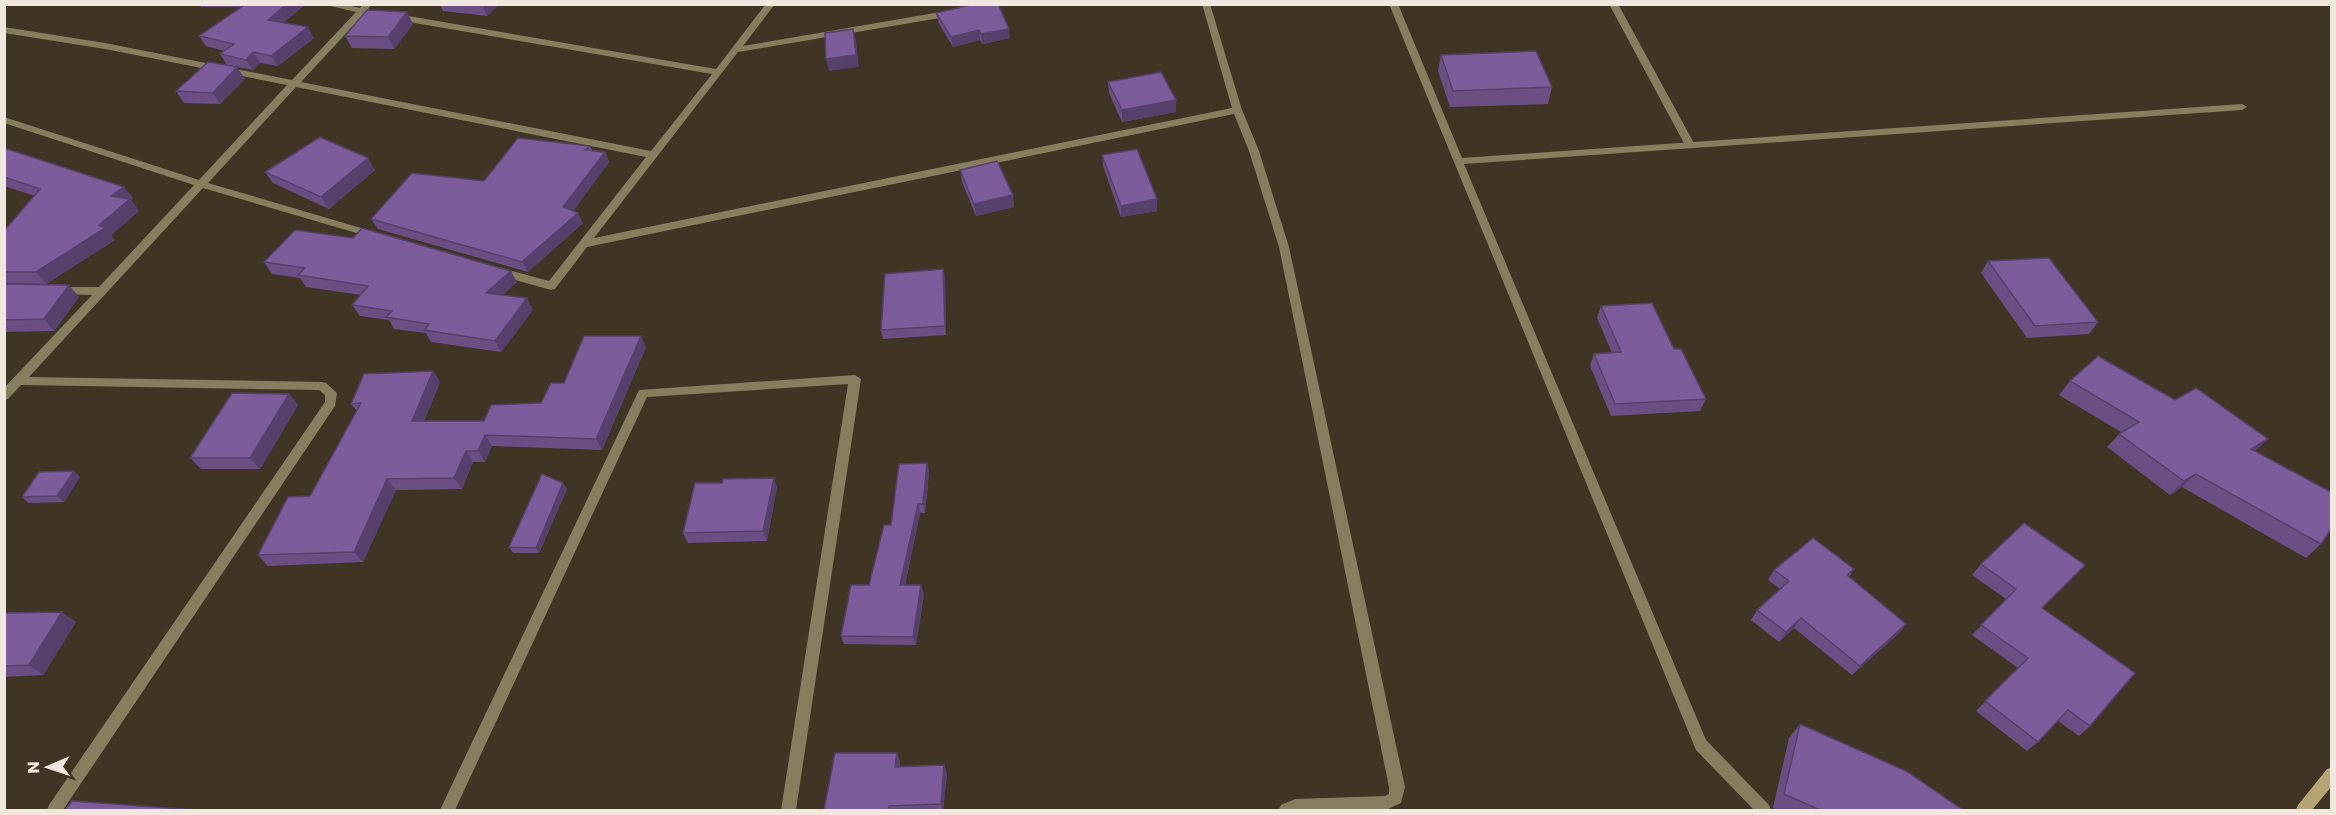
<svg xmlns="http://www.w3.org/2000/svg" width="2336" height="815" viewBox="0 0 2336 815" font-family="Poppins,sans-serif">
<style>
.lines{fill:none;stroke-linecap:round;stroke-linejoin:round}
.lane{fill:#877d5f;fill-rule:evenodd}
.street{fill:#877d5f;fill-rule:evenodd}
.secondary{fill:#b5a574;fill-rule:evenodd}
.wall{fill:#6b4f84}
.shaded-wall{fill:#57406c}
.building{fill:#7c5c9a;stroke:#57406c;stroke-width:1.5}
</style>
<rect width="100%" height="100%" fill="#403425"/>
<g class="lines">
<polygon class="lane" points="1609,4 1618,4 1695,145 1693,147 1690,148 1685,145"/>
<g class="street">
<polygon points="322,4 342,4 360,8 363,4 372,4 368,9 372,12 368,15 364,14 301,82 651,151 712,74 397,20 393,17 397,14 716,69 766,4 775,4 743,46 952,10 956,13 952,16 738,52 594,238 1232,108 1202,4 1210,4 1242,110 1259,151 1289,247 1405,787 1401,803 1386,810 1278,810 1281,805 1295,799 1385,796 1389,794 1389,787 1279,247 1249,151 1234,114 587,247 555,289 551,290 494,274 493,271 498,267 549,281 646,157 296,87 208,183 378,233 379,235 378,237 370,237 203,188 29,377 322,382 326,383 337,393 335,406 63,810 47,810 49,805 325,402 325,395 319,390 21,385 8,399 4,400 4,388 92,295 60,294 56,293 54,290 56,287 99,287 194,185 4,123 4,117 199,180 287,85 105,49 4,33 4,27 105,43 292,80 356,12"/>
<polygon points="1389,4 1398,4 1462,158 2242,104 2247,107 2242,110 1464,164 1706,740 1769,805 1771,810 1754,810 1696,750"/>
<polygon points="855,375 861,379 796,810 781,810 848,384 647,397 455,810 440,810 639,390"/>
</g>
<polygon class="secondary" points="2332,767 2332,786 2312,810 2296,810 2298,805 2327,769"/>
</g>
<g class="wall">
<polygon points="199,4 306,4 283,23 314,38 278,66 260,63 253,70 227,65 220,54 225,51 206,46 199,36 242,7 201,7"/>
<polygon points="440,4 499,4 487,16 443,11"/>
<polygon points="936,13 1010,38 982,44 980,40 953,47 938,22"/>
<polygon points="413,24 394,49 352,48 345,36"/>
<polygon points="1441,55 1552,87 1548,104 1450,107 1438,71"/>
<polygon points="245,79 220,104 184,103 176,91"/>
<polygon points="1108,82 1176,112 1122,122 1109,93"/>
<polygon points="590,146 592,150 605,152 609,162 573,211 583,223 528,272 378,229 371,219"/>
<polygon points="4,148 133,198 131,200 139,211 111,235 115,240 46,284 4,283 4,231 35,196 4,186"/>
<polygon points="1102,155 1157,199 1157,211 1121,217 1103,166"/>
<polygon points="375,170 329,209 273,183 265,172"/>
<polygon points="960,170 1013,195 1014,207 976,216 962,182"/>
<polygon points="1988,261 2098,322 2089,334 2027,338 1981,273"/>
<polygon points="264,262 517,282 503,295 533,310 501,352 431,342 426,333 394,329 389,320 360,316 352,305 361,295 306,287 300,278 272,274"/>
<polygon points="945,278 946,335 883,339 881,330"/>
<polygon points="4,284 79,297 54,331 4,332"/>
<polygon points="1601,306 1674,349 1706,399 1700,411 1611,416 1590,366 1594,354 1612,353 1597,318"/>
<polygon points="646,347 602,450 492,446 485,462 473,462 462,489 396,490 363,562 268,566 258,555 310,496 357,411 351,404 433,371 440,382 424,421 484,421 541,403 564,383"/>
<polygon points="2070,381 2175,400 2268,439 2255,451 2321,544 2306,558 2182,487 2170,495 2107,447 2121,432 2059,395"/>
<polygon points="289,394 298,405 260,469 201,469 190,458"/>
<polygon points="927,463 929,472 925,513 920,513 905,585 924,594 916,645 844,644 841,636 869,585 891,525"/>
<polygon points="80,477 64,502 28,503 22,497"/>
<polygon points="563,483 567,489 539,553 513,553 509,547"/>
<polygon points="777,487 767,541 688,543 683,533"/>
<polygon points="2024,523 2042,609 2090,726 2079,736 2058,721 2038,742 2027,751 1976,711 2018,668 1972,635 2006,599 1972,575 1981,564"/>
<polygon points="1854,569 1849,577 1906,624 1898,634 1852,675 1794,628 1779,642 1751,620 1757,610 1780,589 1768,580 1774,570"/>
<polygon points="4,613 76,622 43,675 4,677"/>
<polygon points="1800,724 1963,810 1778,810 1773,808 1789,738"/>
<polygon points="897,753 900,762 899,767 944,765 947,774 943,810 824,810"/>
</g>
<g class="shaded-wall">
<polygon points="287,4 306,4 274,30 268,20"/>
<polygon points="482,4 499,4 487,16"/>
<polygon points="407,12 413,24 394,49 388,37"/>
<polygon points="308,27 314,38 278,66 271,56"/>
<polygon points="853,29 856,41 859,67 829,71 826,59"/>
<polygon points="1009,29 1010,38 982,44 981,34"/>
<polygon points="979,30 980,40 953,47 951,37"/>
<polygon points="253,52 260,63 253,70 246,60"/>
<polygon points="237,67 245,79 220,104 213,93"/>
<polygon points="1176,100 1176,112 1122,122 1122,110"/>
<polygon points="605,152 609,162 568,218 563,207"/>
<polygon points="368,158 375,170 329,209 321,197"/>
<polygon points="124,187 133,198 131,200 139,211 111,235 115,240 46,284 36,272 99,225 111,196"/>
<polygon points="1013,195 1014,207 976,216 974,204"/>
<polygon points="1157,199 1157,211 1121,217 1121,206"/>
<polygon points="578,213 583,223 528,272 522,262"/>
<polygon points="943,269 945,278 946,335 945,326"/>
<polygon points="511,271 517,282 493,304 486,293"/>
<polygon points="69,285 79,297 54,331 44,319"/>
<polygon points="527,298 533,310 501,352 495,341"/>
<polygon points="641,336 646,347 602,450 596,439"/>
<polygon points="433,371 440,382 420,432 412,421"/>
<polygon points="289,394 298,405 260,469 250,458"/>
<polygon points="485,435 492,446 485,462 478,451"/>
<polygon points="2268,439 2254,452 2251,449"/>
<polygon points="466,451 473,462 462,489 454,478"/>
<polygon points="927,463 929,472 925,513 923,504"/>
<polygon points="74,471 80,477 64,502 57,496"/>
<polygon points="2196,474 2182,487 2170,495 2184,481"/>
<polygon points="774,478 777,487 767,541 763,531"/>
<polygon points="387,479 396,490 363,562 354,552"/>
<polygon points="563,483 567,489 539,553 536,548"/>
<polygon points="918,504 920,513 903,594 900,585"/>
<polygon points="921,585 924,594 916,645 913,637"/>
<polygon points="62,612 76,622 43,675 29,665"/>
<polygon points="1801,618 1794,628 1779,642 1786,632"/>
<polygon points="1906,624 1898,634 1852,675 1860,666"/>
<polygon points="897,753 900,762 898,775 895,767"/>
<polygon points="944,765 947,774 943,810 941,804"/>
</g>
<g class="building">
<polygon points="246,4 287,4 268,20 308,27 271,56 253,52 246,60 220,54 234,44 199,36"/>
<polygon points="975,4 998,4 1009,29 981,34 979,30 951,37 936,13"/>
<polygon points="367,10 407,12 388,37 345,36"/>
<polygon points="853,29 856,55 826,59 825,33"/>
<polygon points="1536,51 1552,87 1453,91 1441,55"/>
<polygon points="208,62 237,67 213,93 176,91"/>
<polygon points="1161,72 1176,100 1122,110 1108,82"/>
<polygon points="320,137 368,158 321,197 265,172"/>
<polygon points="518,138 590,146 585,150 605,152 563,207 578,213 522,262 371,219 412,173 484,181"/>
<polygon points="4,148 124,187 111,196 130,199 99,225 105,228 36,272 4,272 4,231 40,189 4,177"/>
<polygon points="1137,149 1157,199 1121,206 1102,155"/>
<polygon points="997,161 1013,195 974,204 960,170"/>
<polygon points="362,228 511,271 486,293 527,298 495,341 424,330 429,324 386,317 392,311 352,305 368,286 298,275 305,268 264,262 295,230 353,238"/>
<polygon points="2049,258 2098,322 2035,326 1988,261"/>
<polygon points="943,269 945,326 881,330 885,274"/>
<polygon points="4,284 69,285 44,319 4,320"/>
<polygon points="1652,303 1674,349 1681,349 1706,399 1615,404 1594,354 1621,352 1601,306"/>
<polygon points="584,336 641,336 596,439 485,435 478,451 466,451 454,478 387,479 354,552 258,555 288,497 310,496 361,403 351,404 364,374 433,371 412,421 484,421 491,405 541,403 551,383 564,383"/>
<polygon points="2098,356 2175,400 2196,388 2268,439 2251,449 2331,492 2331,529 2321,544 2196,474 2184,481 2119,434 2139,422 2070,381"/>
<polygon points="232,393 289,394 250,458 190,458"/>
<polygon points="927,463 923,504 918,504 900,585 921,585 913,637 841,636 851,585 869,585 884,525 891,525 899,464"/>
<polygon points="74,471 57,496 22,497 39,472"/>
<polygon points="542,474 563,483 536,548 509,547"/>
<polygon points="774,478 763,531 683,533 695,483 722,483 723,479"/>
<polygon points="2024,523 2085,565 2042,608 2135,673 2090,726 2068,710 2038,742 1985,701 2028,658 1981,625 2016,589 1981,564"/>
<polygon points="1813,538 1854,569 1847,575 1906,624 1860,666 1801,618 1786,632 1757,610 1789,581 1774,570"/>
<polygon points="62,612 29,665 4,666 4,613"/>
<polygon points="1800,724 1906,771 1963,810 1820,810 1784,794"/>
<polygon points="835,753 897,753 895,767 944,765 941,804 889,806 888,810 824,810"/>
<polygon points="72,801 196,810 65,810"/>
</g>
<rect width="2336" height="815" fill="none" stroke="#f0e8de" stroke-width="12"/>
<g transform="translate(48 767) rotate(268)" stroke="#403425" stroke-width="4.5" paint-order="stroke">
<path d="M0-4.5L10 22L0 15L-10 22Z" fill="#f0e8de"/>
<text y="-9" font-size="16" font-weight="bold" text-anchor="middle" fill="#f0e8de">N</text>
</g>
</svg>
